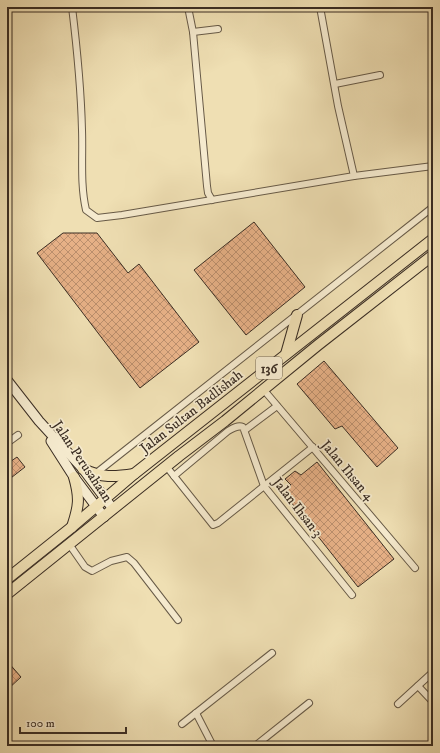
<svg xmlns="http://www.w3.org/2000/svg" width="440" height="753" viewBox="0 0 440 753" font-family="'IM FELL DW Pica',serif">
<style>
.building{fill:url(#building-cross-hatch);stroke:#3a2d23}
.lines{fill:none;stroke-linecap:round;stroke-linejoin:round}
.street-casing{stroke:#675a47;stroke-width:8}
.secondary-casing{stroke:#3a2d23;stroke-width:11}
.primary-casing{stroke:#3a2d23;stroke-width:12}
.street{stroke:#f5eace;stroke-width:6}
.secondary{stroke:#f5eace;stroke-width:9}
.primary{stroke:#efdfb3;stroke-width:10}
.labels{text-anchor:middle;stroke-width:3.5;stroke-linejoin:round;paint-order:stroke}
.shield{fill:#f5eace;stroke:#726656;stroke-width:1}
.shield-label{font-size:13px;font-weight:bold;fill:#3a2d23}
.street-label{font-size:14px;fill:#3a2d23;stroke:#f5eace}
</style>
<defs>
<pattern id="building-cross-hatch" width="8" height="8" patternUnits="userSpaceOnUse"><rect width="8" height="8" fill="#e7b187"/><path d="M0 0l8 8M0 8l8-8" fill="none" stroke="#bc906e"/></pattern>
</defs>
<rect width="100%" height="100%" fill="#efdfb3"/>
<filter id="stains"><feTurbulence type="fractalNoise" baseFrequency=".005" numOctaves="4"/><feColorMatrix values="0 0 0 0 .2 0 0 0 0 .09 0 0 0 0 .02 0 0 0 .5 -.17"/></filter>
<radialGradient id="worn" r=".72"><stop offset=".6" stop-color="#630" stop-opacity="0"/><stop offset="1" stop-color="#630" stop-opacity=".3"/></radialGradient>
<g class="building">
<polygon points="254,222 305,287 246,335 194,270"/>
<polygon points="63,233 97,233 128,273 139,264 199,342 140,388 37,253"/>
<polygon points="324,361 398,448 377,467 342,426 335,429 297,384"/>
<polygon points="17,457 25,467 7,481 7,464"/>
<polygon points="317,462 394,559 358,587 283,492 291,485 285,479 295,471 301,475"/>
<polygon points="7,661 21,677 7,690"/>
</g>
<g class="lines">
<defs>
<g id="street">
<path d="M 72,7 C 77,48 81,89 82,130 C 83,156 80,184 86,210 L 97,218 L 122,215 L 354,176 L 433,166"/>
<polyline points="188,7 193,32 207,186 208,193 212,200"/>
<polyline points="320,7 338,106 354,176"/>
<polyline points="193,32 218,29"/>
<polyline points="335,84 380,75"/>
<polyline points="263,389 415,568"/>
<polyline points="245,430 277,406"/>
<polyline points="7,443 18,435"/>
<polyline points="166,466 213,525 218,523 313,447"/>
<polyline points="95,474 433,207"/>
<path d="M 174,476 L 228,431 C 233,428 238,425 243,427 L 264,486 L 352,595"/>
<polyline points="69,544 85,567 92,571 111,561 127,557 134,563 178,620"/>
<polyline points="418,686 433,702"/>
<polyline points="398,704 433,672"/>
<polyline points="196,713 213,746"/>
<polyline points="182,724 272,653"/>
<polyline points="255,746 309,703"/>
</g>
<g id="secondary">
<polyline points="7,380 39,421 83,469 113,509"/>
<polyline points="51,441 74,477 104,517"/>
</g>
<g id="primary">
<polyline points="286,354 297,315"/>
<path d="M 83,469 C 102,478 114,477 134,474"/>
<path d="M 72,527 C 79,506 80,498 74,477"/>
<polyline points="7,579 72,527 134,474 433,239"/>
<polyline points="7,594 179,456 225,421 318,345 433,255"/>
</g>
</defs>
<use href="#street" class="street-casing"/>
<use href="#secondary" class="secondary-casing"/>
<use href="#primary" class="primary-casing"/>
<use href="#street" class="street"/>
<use href="#secondary" class="secondary"/>
<use href="#primary" class="primary"/>
</g>
<g class="labels">
<rect class="shield" x="256" y="357" width="26" height="22" rx="3"/>
<g class="shield-label">
<text x="269" y="373">136</text>
</g>
<g class="street-label">
<text transform="translate(191 411) rotate(-38)" y="5">Jalan Sultan Badlishah</text>
<text transform="translate(83 461) rotate(56)" y="5">Jalan Perusahaan</text>
<text transform="translate(348 470) rotate(50)" y="5">Jalan Ihsan 4</text>
<text transform="translate(298 507) rotate(52)" y="5">Jalan Ihsan 3</text>
</g>
</g>
<rect width="440" height="753" fill="none" stroke="#efdfb3" stroke-width="24"/>
<rect x="8" y="8" width="424" height="737" fill="none" stroke="#3a2d23" stroke-width="2"/>
<rect x="12" y="12" width="416" height="729" fill="none" stroke="#3a2d23"/>
<path d="M20 727v6h106v-6" fill="none" stroke="#3a2d23" stroke-width="2"/>
<text x="26" y="727" font-size="12" fill="#3a2d23" stroke="#f5eace" stroke-width="3" paint-order="stroke">100 m</text>
<rect width="100%" height="100%" filter="url(#stains)"/>
<rect width="100%" height="100%" fill="url(#worn)"/>
</svg>
